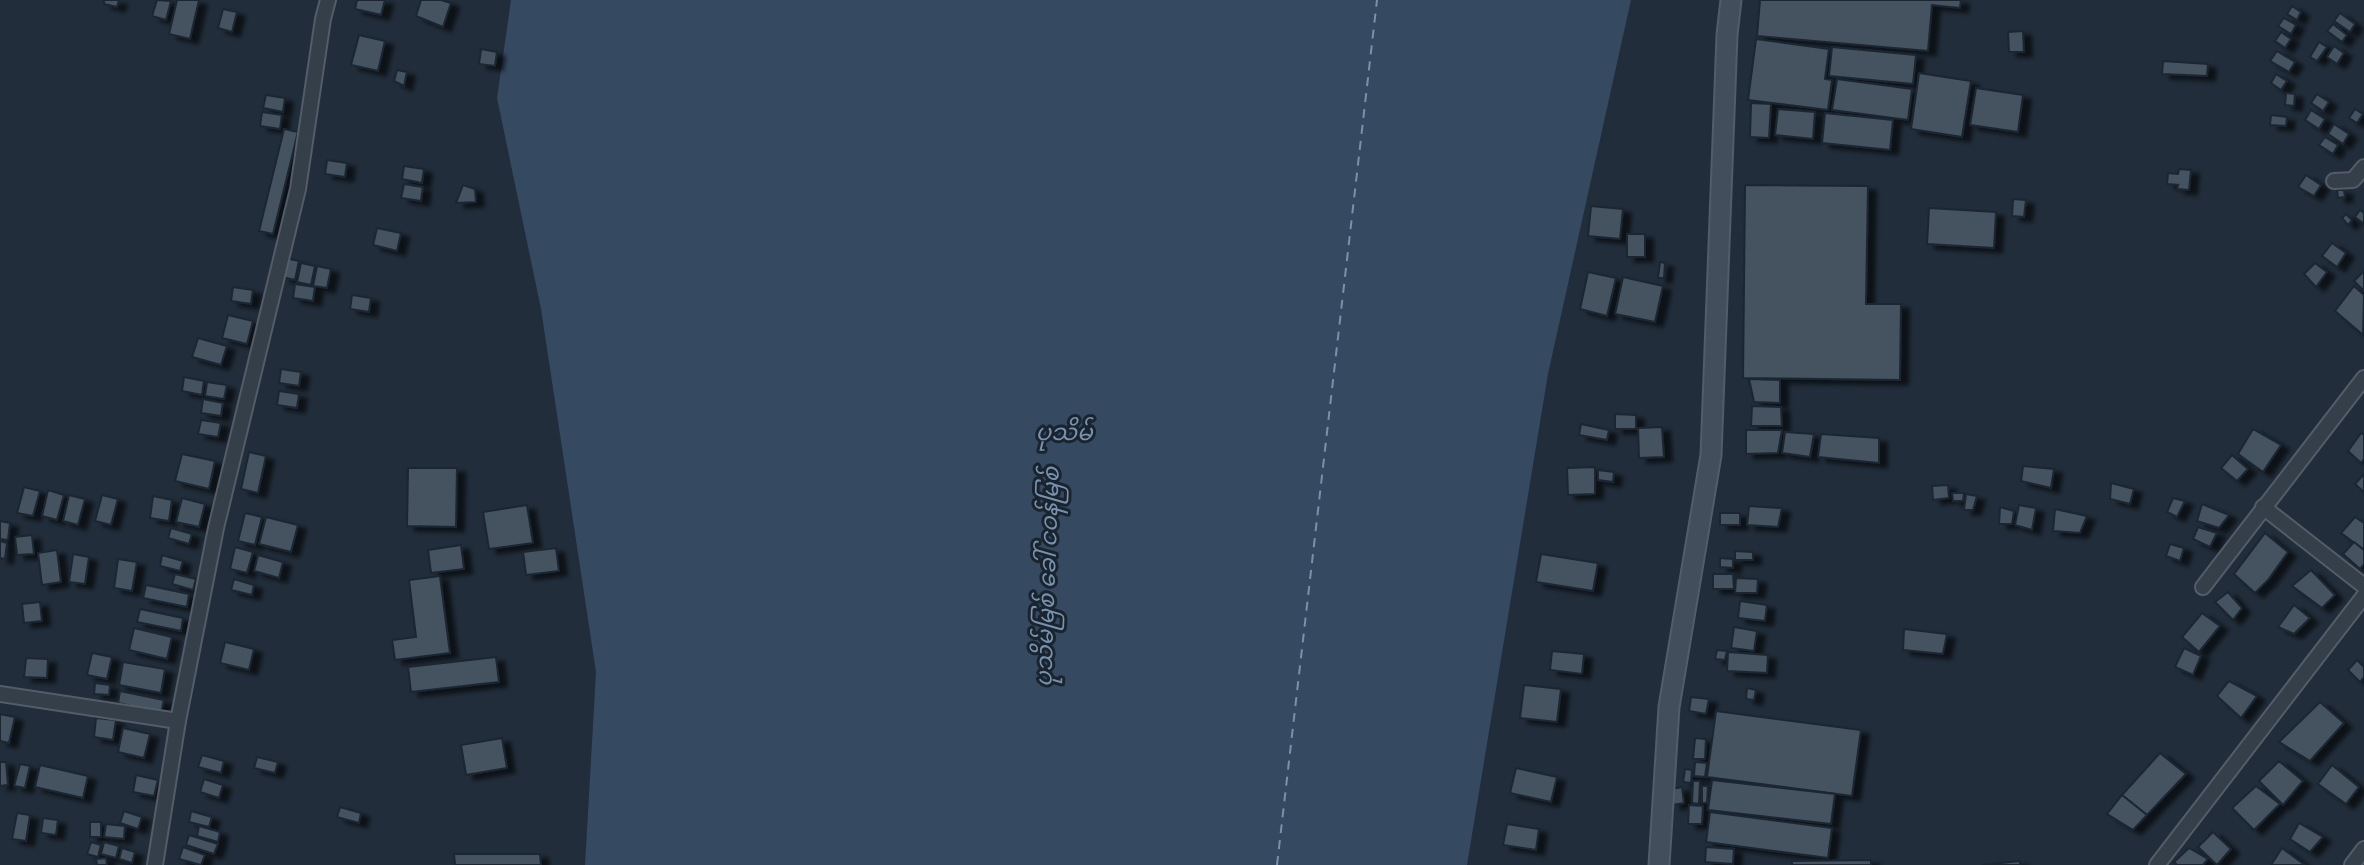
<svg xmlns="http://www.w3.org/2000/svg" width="2364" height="865" viewBox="0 0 2364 865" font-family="'IBM Plex Sans','Noto Sans Myanmar',sans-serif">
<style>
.water{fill:#354961}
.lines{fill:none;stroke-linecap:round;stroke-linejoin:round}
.ferry{stroke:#7891ae;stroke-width:2;stroke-dasharray:9 7;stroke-linecap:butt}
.building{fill:#445261;stroke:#1c2631;stroke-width:2;filter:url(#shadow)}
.street-casing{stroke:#535c68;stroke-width:18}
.secondary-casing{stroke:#535c68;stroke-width:23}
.street{stroke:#353f4a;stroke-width:14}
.secondary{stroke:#434e5d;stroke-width:19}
.labels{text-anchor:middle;stroke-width:6;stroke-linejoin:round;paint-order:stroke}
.water-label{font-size:23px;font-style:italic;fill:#7891ae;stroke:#1a242f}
</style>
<defs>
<filter id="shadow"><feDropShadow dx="8" dy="4.5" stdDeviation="2" flood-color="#0009"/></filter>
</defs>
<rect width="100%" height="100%" fill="#212d3a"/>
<polygon class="water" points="511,0 1631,0 1548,374 1467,865 585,865 596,672 541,309 497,98"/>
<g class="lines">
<polyline class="ferry" points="1277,865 1377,0"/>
</g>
<g class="building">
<polygon points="104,0 119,0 117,7 104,4"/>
<polygon points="157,0 171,1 166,20 152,16"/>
<polygon points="177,0 199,0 190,39 169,34"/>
<polygon points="357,0 385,0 381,15 355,9"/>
<polygon points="421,0 441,0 451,3 443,27 416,16"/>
<polygon points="1760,0 1961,0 1960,8 1932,5 1928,51 1757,36"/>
<polygon points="2292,6 2301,12 2297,20 2287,14"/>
<polygon points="223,9 237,12 232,32 218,28"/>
<polygon points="2340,13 2355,24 2350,32 2334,21"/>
<polygon points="2284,18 2296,25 2291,34 2278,26"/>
<polygon points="2333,24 2347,35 2342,42 2327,31"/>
<polygon points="2023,31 2024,52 2009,52 2008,32"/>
<polygon points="2281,32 2291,39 2285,48 2275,41"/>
<polygon points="359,35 385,41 378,71 351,65"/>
<polygon points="1756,39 1829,49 1825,79 1832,80 1828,110 1748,100"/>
<polygon points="2319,42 2327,47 2317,61 2310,57"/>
<polygon points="2334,46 2344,53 2337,64 2327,57"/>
<polygon points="1832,47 1916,55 1913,84 1829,76"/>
<polygon points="481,49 497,52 495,66 479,64"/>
<polygon points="2277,51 2295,62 2289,72 2270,61"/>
<polygon points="2163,61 2208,64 2207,76 2162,74"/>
<polygon points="397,70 407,72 404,86 394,81"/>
<polygon points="1919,73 1971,81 1962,137 1911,129"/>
<polygon points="2276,74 2287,81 2281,90 2271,83"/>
<polygon points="1837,79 1912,89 1908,120 1832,110"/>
<polygon points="1976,88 2023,95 2018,132 1970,125"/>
<polygon points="2286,93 2295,94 2294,106 2285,105"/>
<polygon points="2317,94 2329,102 2323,111 2311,103"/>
<polygon points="266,95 285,98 283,112 263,108"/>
<polygon points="1751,103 1771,104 1769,138 1750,137"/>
<polygon points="1778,109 1815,112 1813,139 1775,135"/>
<polygon points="2355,109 2363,114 2357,123 2349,118"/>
<polygon points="2311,110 2325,119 2319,129 2305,120"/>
<polygon points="262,112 282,115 280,129 260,126"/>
<polygon points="1825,113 1893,120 1890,150 1822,143"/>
<polygon points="2271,115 2287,117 2286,126 2270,125"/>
<polygon points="2334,124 2349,134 2343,144 2328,134"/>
<polygon points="284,129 298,132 273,234 259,231"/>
<polygon points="2325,137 2338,145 2333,154 2319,145"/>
<polygon points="327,160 347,163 345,177 325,174"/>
<polygon points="404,166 424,169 422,183 402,179"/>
<polygon points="2179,169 2191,170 2189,190 2177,189 2178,185 2167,184 2168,173 2178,174"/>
<polygon points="2306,175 2321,185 2314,196 2298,187"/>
<polygon points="404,184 423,187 421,201 401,198"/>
<polygon points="463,185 475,189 476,202 456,203"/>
<polygon points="1745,185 1868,186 1866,304 1901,304 1900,380 1743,378"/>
<polygon points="2337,190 2344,190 2345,197 2338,198"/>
<polygon points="2013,199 2026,200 2024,217 2012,216"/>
<polygon points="1591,206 1623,209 1620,239 1588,236"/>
<polygon points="1929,208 1996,212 1994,248 1927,244"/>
<polygon points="2360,210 2364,213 2364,224 2355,217"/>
<polygon points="2346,214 2352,220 2348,225 2342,218"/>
<polygon points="377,228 401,233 397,251 373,245"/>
<rect x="1627" y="234" width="18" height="23"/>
<polygon points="2332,243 2346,253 2337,267 2322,256"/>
<polygon points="285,258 299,261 295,280 282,277"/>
<polygon points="1660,262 1665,263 1664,278 1658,278"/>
<polygon points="301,263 315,266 311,285 297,282"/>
<polygon points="2315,263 2327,272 2316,287 2304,274"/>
<polygon points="317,266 331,269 327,288 313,286"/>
<polygon points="2364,271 2364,291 2354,281"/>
<polygon points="1588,272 1616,278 1607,316 1580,309"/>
<polygon points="1623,277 1663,286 1655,322 1615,314"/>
<polygon points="295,284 315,287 313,301 293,298"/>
<polygon points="2354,286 2364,295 2363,335 2335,311"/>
<polygon points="233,287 253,290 251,304 231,301"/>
<polygon points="352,295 371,298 369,312 350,309"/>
<polygon points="228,315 253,321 247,344 222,338"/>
<polygon points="198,338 227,346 221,365 192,357"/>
<polygon points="281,369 301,372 299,386 279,383"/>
<polygon points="184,377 204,381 202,395 182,391"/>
<polygon points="1749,379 1780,380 1780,403 1754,402"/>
<polygon points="207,382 227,385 224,399 205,396"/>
<polygon points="279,391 299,394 297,408 277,405"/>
<polygon points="203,399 223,403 221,416 201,413"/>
<polygon points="1752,406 1781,407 1782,426 1751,426"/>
<polygon points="1615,414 1636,415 1636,429 1615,429"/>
<polygon points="201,420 221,423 218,437 198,434"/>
<polygon points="1581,424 1609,430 1607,440 1579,435"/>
<polygon points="1662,427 1664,457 1639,458 1638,428"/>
<polygon points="2253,429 2281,445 2263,472 2238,454"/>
<polygon points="1746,430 1782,430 1778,453 1746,454"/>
<polygon points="1785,432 1814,434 1810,457 1782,453"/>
<polygon points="2361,433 2364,435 2364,459 2361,463 2348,451"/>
<polygon points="1821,434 1879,438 1879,463 1818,457"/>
<polygon points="249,452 266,456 258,493 241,489"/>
<polygon points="182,454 215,461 209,489 175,481"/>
<polygon points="2232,455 2248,469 2237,481 2221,468"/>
<polygon points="2023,466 2054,469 2051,488 2021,481"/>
<polygon points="1595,467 1595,494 1568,495 1567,468"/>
<polygon points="408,468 457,468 456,527 407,526"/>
<polygon points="1598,470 1614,472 1613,482 1598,480"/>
<polygon points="2364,474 2364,492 2355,484"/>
<polygon points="2111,483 2134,489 2130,504 2110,499"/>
<polygon points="1948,485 1949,498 1933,500 1932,486"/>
<polygon points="24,487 40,491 33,516 17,513"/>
<polygon points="48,490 64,495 57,520 42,516"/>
<polygon points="1952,493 1964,493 1963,501 1953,501"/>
<polygon points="1966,494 1977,496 1973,510 1964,510"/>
<polygon points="69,495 85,499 78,525 63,521"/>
<polygon points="102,495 118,499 111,525 95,521"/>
<polygon points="153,496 172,500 169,521 150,518"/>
<polygon points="182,498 205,504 199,527 176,522"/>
<polygon points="2173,498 2185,501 2177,517 2167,512"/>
<polygon points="2202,504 2229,515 2219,528 2197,521"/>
<polygon points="527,505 533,543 489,549 483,512"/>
<polygon points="2019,505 2036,508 2032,530 2015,525"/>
<polygon points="1749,506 1782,508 1778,527 1747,525"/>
<polygon points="2000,507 2014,511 2012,524 1999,524"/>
<polygon points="2055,509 2087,516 2080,533 2053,531"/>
<polygon points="245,513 262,517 255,545 238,541"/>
<rect x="1720" y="513" width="20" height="12"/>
<polygon points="266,517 298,525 291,552 259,544"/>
<polygon points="2355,517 2364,523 2364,550 2341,533"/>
<polygon points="0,521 10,523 8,540 0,539"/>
<polygon points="2198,527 2217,533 2210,547 2193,539"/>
<polygon points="171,528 192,534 189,544 168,538"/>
<polygon points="2265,533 2288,552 2268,580 2255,593 2234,574"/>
<polygon points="32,535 34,554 17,555 15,537"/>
<polygon points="0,541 7,543 5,559 0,558"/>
<polygon points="2354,542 2364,550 2364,564 2360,569 2343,554"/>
<polygon points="2170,544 2184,548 2180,561 2166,556"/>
<polygon points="461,545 464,569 431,573 428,550"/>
<polygon points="235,547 253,552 247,573 230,569"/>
<polygon points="556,548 559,571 526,575 523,552"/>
<polygon points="57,550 61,582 42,585 38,553"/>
<polygon points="1735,551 1753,552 1753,560 1735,560"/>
<polygon points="73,554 89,557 85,584 69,582"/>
<polygon points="1541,554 1598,563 1593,591 1536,582"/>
<polygon points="162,555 183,561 180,571 160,566"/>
<polygon points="258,555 283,562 279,578 254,571"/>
<polygon points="1720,558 1733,559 1733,568 1720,567"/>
<polygon points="118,559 137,562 132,591 114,588"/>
<polygon points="2311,570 2335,595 2322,608 2292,586"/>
<polygon points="175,574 196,579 193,590 172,584"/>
<polygon points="1713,574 1733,574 1734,589 1713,589"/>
<polygon points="440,576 450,653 395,660 392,640 416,637 409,580"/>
<polygon points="1736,578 1758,579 1757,593 1735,593"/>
<polygon points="234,579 254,585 252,595 231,590"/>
<polygon points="146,585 189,594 187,607 143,598"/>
<polygon points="2228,592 2242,608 2233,620 2215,602"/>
<polygon points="1740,601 1767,605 1765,621 1738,618"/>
<polygon points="40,602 42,621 24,623 22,604"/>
<polygon points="2294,605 2310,618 2294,634 2278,627"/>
<polygon points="140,609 183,618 181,631 137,622"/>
<polygon points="2202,613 2220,626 2199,652 2182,637"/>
<polygon points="1734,627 1757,631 1754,651 1731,648"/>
<polygon points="134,628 172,637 167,659 129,650"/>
<polygon points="1904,629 1947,634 1943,654 1903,650"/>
<polygon points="225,642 254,649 249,670 220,663"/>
<polygon points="2184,648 2201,656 2193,675 2175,667"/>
<polygon points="1717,650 1727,651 1725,660 1715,659"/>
<polygon points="1552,651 1584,654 1582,674 1550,670"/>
<polygon points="1728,652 1768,655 1767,673 1727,671"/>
<polygon points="92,653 112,657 107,679 87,675"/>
<polygon points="496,657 499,682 411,692 408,667"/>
<polygon points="26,658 48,659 47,678 24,677"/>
<polygon points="2357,660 2364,667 2364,677 2360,682 2348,670"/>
<polygon points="123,662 165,669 161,693 119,685"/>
<polygon points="2229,681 2257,696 2241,718 2217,696"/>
<polygon points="95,683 110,685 109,695 94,694"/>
<polygon points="1524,685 1561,689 1557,722 1520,718"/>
<polygon points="1747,688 1756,690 1754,700 1746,699"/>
<polygon points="120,691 164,700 161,713 118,703"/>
<polygon points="1691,697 1709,699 1706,714 1689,711"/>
<polygon points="2320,702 2344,723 2310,761 2279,742"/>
<polygon points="1716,711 1861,730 1852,796 1707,777"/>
<polygon points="0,714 15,717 9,743 0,741"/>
<polygon points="96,718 116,720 113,740 94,737"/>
<polygon points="123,728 150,734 144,758 118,752"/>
<polygon points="502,738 507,768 466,775 461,745"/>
<polygon points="1695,738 1706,739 1705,759 1693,759"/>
<polygon points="2160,753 2186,774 2147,815 2122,795"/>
<polygon points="202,755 224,761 221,773 198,767"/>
<polygon points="257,757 278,762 275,773 254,768"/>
<polygon points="2279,761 2303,781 2283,805 2259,781"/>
<polygon points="0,762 6,762 8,785 0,786"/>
<polygon points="1695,762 1707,763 1705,777 1694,776"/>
<polygon points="20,764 30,766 25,788 14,786"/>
<polygon points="40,765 88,776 83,798 35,787"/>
<polygon points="2332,765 2359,787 2346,804 2318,784"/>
<polygon points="1516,768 1557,777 1551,802 1510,793"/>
<polygon points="1685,769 1692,770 1691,783 1683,782"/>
<polygon points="136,775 158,780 154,796 133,792"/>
<polygon points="204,779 223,785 219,798 200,792"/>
<polygon points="1712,780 1835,794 1831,824 1708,810"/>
<polygon points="1693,781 1700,781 1699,804 1692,803"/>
<polygon points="1702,786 1708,786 1707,803 1702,803"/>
<polygon points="2256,786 2280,804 2254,830 2232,808"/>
<polygon points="1682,787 1684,803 1673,805 1671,789"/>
<polygon points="2122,795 2147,815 2133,830 2107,814"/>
<polygon points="1689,805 1703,806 1702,824 1688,824"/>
<polygon points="340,807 361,813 359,823 337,817"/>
<polygon points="124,811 142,817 138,829 120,823"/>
<polygon points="191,811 212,817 209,827 189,822"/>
<polygon points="1710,812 1832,828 1828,858 1706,842"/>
<polygon points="17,813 30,815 26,841 12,839"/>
<polygon points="43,818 58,820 56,835 41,833"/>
<rect x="90" y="822" width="11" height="15"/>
<polygon points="2299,823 2323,837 2310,852 2290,839"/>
<polygon points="106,824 125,826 124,839 104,837"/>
<polygon points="1507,824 1539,829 1536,850 1503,845"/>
<polygon points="199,826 220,832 218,842 197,836"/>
<polygon points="2213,832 2231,849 2217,865 2198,847"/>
<polygon points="189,835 218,844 214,854 186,845"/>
<polygon points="91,842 101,845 98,857 87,854"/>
<polygon points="104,842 119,846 116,858 101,854"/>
<polygon points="183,847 205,855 201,865 179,859"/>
<polygon points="1706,847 1734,849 1733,864 1705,862"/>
<polygon points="122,848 135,852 132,863 119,859"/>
<polygon points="2189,848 2208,859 2203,865 2177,865 2174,862"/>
<polygon points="2282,848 2305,865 2271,865"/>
<polygon points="454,854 540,854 541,865 455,865"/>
<polygon points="106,858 107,865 97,865 96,859"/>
<polygon points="1871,860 1871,865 1792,865 1792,861"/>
<polygon points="2020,861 2020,865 1982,865"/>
</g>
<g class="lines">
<defs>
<g id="street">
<polyline points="2334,181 2353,180 2364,167"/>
<polyline points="2263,507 2364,586"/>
<polyline points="2203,587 2364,378"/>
<polyline points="0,694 178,721"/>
<polyline points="155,865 178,721 216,528 298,189 323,19 328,0"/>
<polyline points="2157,865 2364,596"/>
<polyline points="2352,865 2364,849"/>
</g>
<polyline id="secondary" points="1659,865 1669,707 1711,455 1727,35 1731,0"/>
</defs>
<use href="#street" class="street-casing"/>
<use href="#secondary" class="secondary-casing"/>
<use href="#street" class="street"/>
<use href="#secondary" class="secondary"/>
</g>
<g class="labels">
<g class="water-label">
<text x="1064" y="440">ပုသိမ်</text>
<text transform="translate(1047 577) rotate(-88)" y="8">ပုသိမ်မြစ် ခေါ် ငဝန်မြစ်</text>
</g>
</g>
</svg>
